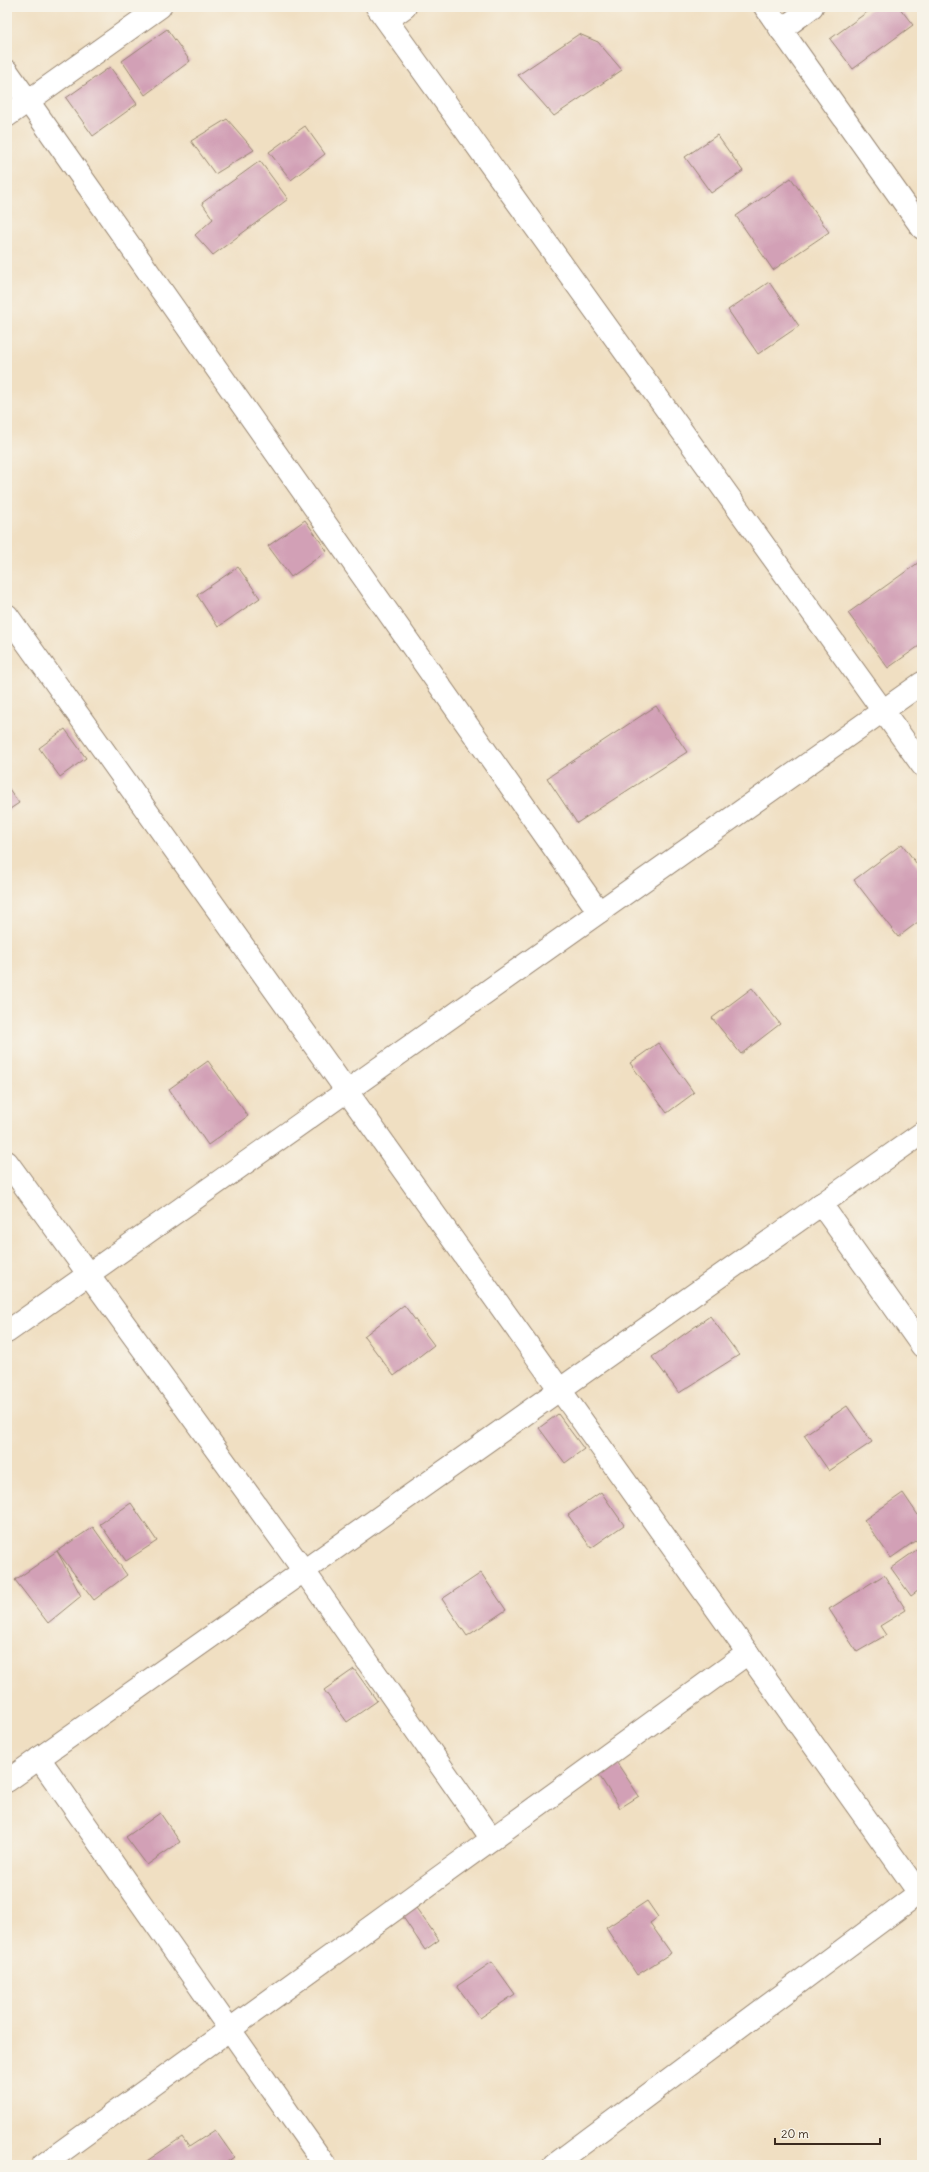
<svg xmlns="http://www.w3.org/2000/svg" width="929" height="2172" viewBox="0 0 929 2172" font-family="Delius,sans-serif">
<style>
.building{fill:#d2a0b6}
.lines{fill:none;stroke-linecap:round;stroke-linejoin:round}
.minor-casing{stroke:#968470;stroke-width:24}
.minor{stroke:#fff;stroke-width:22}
</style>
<rect width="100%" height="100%" fill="#f7f3e8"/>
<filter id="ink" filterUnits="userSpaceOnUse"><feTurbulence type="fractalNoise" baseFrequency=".025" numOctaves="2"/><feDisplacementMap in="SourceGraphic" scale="8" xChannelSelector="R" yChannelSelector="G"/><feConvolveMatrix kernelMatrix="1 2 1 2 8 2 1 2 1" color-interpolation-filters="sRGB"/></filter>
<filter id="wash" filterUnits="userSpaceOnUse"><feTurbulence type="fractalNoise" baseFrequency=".012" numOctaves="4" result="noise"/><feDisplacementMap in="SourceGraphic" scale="16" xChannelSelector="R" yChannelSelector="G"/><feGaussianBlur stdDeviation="0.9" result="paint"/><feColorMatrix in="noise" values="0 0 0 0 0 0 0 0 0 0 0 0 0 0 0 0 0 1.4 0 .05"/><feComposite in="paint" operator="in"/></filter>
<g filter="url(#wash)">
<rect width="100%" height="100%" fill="#f0dfc2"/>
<g id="blocks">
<g class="building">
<polygon points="874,7 899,7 913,25 853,69 830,39"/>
<polygon points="167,29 190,61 145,95 122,61"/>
<polygon points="579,34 598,42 622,70 554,116 518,75"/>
<polygon points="110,67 137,104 93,136 66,98"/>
<polygon points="227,119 254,150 215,174 191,141"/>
<polygon points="305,126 325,154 291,180 269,152"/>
<polygon points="717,135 743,171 711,193 685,157"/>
<polygon points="260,161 288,199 213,255 195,235 213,219 202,203"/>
<polygon points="791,178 829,232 773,270 736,216"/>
<polygon points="769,282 799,326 758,354 728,310"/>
<polygon points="305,520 327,551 291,577 268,546"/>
<polygon points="922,560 922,644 888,668 848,613"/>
<polygon points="238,567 260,598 218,627 197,595"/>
<polygon points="656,706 687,752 577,823 547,778"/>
<polygon points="65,729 86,758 60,777 39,748"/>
<polygon points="7,786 19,803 7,811"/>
<polygon points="902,844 922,871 922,919 898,937 854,880"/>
<polygon points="752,988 780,1024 741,1054 712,1018"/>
<polygon points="658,1043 694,1093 667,1113 630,1063"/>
<polygon points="208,1061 248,1116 208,1145 169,1089"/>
<polygon points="404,1305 434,1345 394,1376 364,1336"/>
<polygon points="710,1316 739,1355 679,1393 652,1357"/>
<polygon points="847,1406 872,1442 829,1471 804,1435"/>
<polygon points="558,1414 584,1449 565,1463 539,1428"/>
<polygon points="601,1492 624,1525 591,1548 568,1515"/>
<polygon points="903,1493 922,1521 922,1536 891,1558 864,1520"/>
<polygon points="131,1503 157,1541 126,1561 100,1524"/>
<polygon points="93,1527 127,1575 94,1600 57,1551"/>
<polygon points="922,1546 922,1588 911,1596 891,1568"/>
<polygon points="57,1551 81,1596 48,1623 15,1580"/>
<polygon points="481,1573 506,1610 467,1636 442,1599"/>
<polygon points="884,1575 906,1610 880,1626 886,1635 857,1652 829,1609"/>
<polygon points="354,1669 377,1701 347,1722 324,1690"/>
<polygon points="615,1760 639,1796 620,1808 597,1772"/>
<polygon points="160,1813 180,1842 147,1865 126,1837"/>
<polygon points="647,1901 658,1917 650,1923 671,1953 637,1975 606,1928"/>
<polygon points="414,1905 439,1940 425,1950 401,1914"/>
<polygon points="492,1962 515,1994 480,2018 457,1986"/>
<polygon points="215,2130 234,2157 223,2165 146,2165 144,2163 182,2137 189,2147"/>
</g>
</g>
</g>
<g filter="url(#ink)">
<use href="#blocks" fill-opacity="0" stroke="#968470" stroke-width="1"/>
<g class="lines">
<defs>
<g id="minor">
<polyline points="377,7 922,765"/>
<polyline points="765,7 922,228"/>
<polyline points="387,20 405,7"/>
<polyline points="781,30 812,7"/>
<polyline points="7,71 599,912"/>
<polyline points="7,116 160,7"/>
<polyline points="7,615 922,1897"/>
<polyline points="7,1162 304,1571 492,1839"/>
<polyline points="821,1204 922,1346"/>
<polyline points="7,1332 922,683"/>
<polyline points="39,1758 325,2165"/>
<polyline points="7,1781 922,1133"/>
<polyline points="43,2165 748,1653"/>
<polyline points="554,2165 919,1893"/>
</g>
</defs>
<use href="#minor" class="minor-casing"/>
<use href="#minor" class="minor"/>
</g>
</g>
<rect width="929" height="2172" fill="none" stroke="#f7f3e8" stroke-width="24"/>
<path d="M775 2138v6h105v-6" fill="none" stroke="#3b2a1e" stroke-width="2"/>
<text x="781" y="2138" font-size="12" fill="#3b2a1e" stroke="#f7f3e8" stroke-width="3" paint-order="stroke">20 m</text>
</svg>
